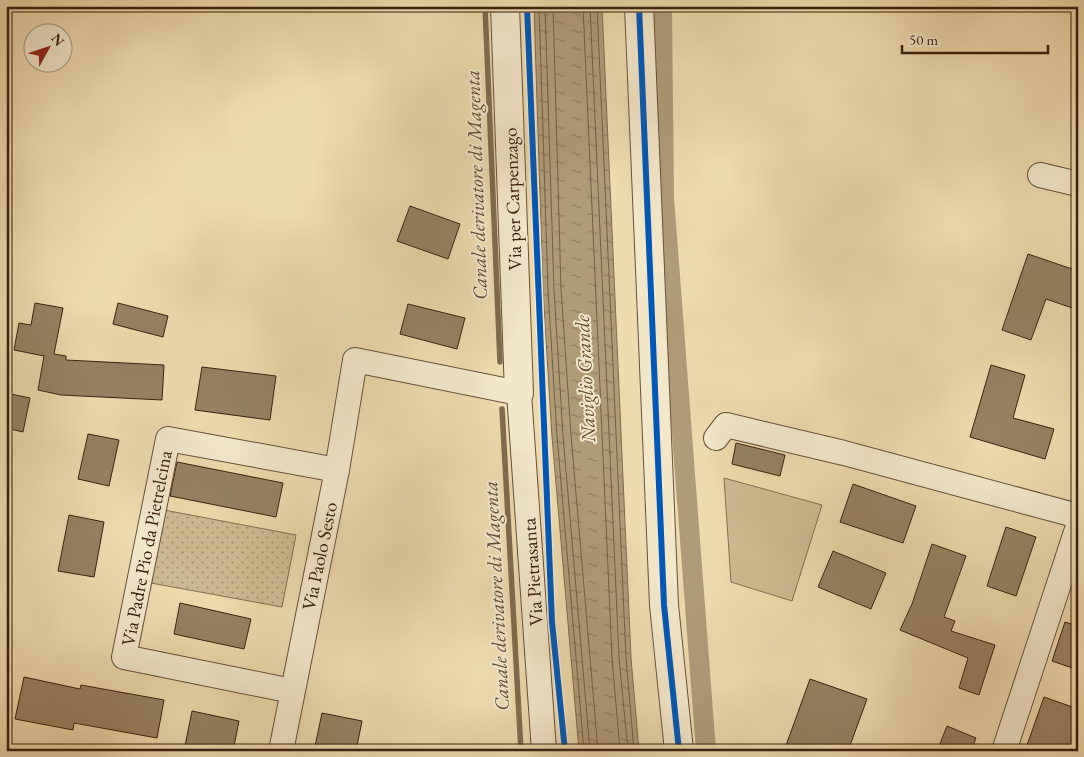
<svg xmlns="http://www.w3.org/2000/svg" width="1084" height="757" viewBox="0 0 1084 757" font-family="'EB Garamond',serif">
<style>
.grass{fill:#ceba92;stroke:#846d50}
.park{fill:url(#park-dots);stroke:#846d50}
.water{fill:url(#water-ripples);stroke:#806a4d}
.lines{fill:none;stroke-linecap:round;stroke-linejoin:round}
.shore{stroke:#745e42;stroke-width:1}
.stream{stroke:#806a4d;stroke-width:5.5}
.canal{stroke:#b09b77;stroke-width:20}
.building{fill:#978161;stroke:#39200e}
.minor-casing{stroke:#664e36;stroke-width:26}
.tertiary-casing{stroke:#664e36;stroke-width:30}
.minor{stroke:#f3e7ca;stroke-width:24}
.tertiary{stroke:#f3e7ca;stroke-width:28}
.cycleway-casing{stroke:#f3e7ca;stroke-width:9}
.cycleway{stroke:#0057b8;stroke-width:6}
.labels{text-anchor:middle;stroke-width:4;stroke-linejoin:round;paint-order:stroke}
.street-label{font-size:19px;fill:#39200e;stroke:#f3e7ca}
.water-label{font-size:20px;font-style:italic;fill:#634b33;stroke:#f3e7ca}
</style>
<defs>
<pattern id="park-dots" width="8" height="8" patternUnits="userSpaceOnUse" patternTransform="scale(1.25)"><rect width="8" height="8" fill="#ceba92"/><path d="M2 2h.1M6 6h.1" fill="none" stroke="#a89776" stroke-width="1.8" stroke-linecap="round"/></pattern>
<pattern id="water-ripples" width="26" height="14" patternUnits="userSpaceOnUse" patternTransform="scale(1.25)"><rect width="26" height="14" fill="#b09b77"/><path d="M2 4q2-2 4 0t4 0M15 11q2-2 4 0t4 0" fill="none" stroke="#907e60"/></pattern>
</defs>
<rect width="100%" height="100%" fill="#eddaad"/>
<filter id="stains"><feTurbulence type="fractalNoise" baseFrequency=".004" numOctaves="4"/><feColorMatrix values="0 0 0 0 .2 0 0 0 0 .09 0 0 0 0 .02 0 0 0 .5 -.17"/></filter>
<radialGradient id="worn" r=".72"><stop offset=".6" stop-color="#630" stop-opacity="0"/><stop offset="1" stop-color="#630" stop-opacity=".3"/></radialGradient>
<polygon class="grass" points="724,478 822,505 792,601 731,582"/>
<polygon class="park" points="164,510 296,535 282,607 151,583"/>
<polygon class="water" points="534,6 602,6 631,658 639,751 579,751 552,437 543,290"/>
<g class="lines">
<g class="shore">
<polyline points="539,6 548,290 557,436 584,751"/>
<polyline points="545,6 554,290 563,436 590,751"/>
<polyline points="553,6 561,289 571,435 598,751"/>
<polyline points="583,6 612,658 620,751"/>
<polyline points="590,6 619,658 628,751"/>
<polyline points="597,6 626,658 634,751"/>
</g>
<g class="stream">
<polyline points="485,6 500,362"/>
<polyline points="502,409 521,751"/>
</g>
<polyline class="canal" points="662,6 664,197 706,751"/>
</g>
<g class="building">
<polygon points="410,206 460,224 448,259 397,241"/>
<polygon points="1028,254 1078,271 1078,310 1046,299 1031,340 1002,330"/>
<polygon points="35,303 63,308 54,354 66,356 66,360 164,365 162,400 61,395 38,390 44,356 14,350 19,323 31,325"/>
<polygon points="118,303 168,316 163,337 113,324"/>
<polygon points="408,304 465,318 457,349 400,334"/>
<polygon points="991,365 1025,375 1013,418 1054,429 1045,459 970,437"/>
<polygon points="202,367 276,376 270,420 195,410"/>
<polygon points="6,393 30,398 23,432 6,428"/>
<polygon points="88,434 119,440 109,486 78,479"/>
<polygon points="736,443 785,455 780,476 732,464"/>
<polygon points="177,462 283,483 276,517 170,496"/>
<polygon points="853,484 916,506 903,543 840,522"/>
<polygon points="69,515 104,522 94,577 58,571"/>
<polygon points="1006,527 1036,537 1016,596 987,586"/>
<polygon points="932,544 966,556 944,617 955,621 951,631 995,645 979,695 959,688 968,658 900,630 912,604"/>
<polygon points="833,551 886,573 871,609 818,587"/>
<polygon points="180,603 251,619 244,649 174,634"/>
<polygon points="1065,622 1078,626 1078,670 1052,661"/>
<polygon points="24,677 80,689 81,685 164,700 157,738 74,723 73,730 15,719"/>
<polygon points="810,679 867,699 848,751 784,751"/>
<polygon points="1044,697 1078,709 1078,739 1074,751 1025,751"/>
<polygon points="192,711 239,721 233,751 184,751"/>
<polygon points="322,713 362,721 356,751 314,751"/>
<polygon points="947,726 976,738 971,751 937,751"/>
</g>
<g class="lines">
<defs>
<g id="minor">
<polyline points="1040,175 1078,184"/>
<polyline points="716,438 726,425 844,453 1078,516"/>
<polyline points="292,691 124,657 168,439 337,470"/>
<polyline points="281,751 337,470 355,360 519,393 544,751"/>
<polyline points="1004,751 1078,526"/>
</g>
<g id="tertiary">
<polyline points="505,6 519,393"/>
<polyline points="639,6 664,605 679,751"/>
</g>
</defs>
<use href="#minor" class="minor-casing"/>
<use href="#tertiary" class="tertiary-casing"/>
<use href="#minor" class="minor"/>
<use href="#tertiary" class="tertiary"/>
<defs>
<g id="cycleway">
<polyline points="527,6 552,622 565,751"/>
<polyline points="639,6 664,605 679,751"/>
</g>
</defs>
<use href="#cycleway" class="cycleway-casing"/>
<use href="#cycleway" class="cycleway"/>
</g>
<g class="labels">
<g class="street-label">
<text transform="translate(512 199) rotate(-92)" y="7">Via per Carpenzago</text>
<text transform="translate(146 548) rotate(-79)" y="7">Via Padre Pio da Pietrelcina</text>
<text transform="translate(319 556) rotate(-78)" y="7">Via Paolo Sesto</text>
<text transform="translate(532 572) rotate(-94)" y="7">Via Pietrasanta</text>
</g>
<g class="water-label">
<text transform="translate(476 185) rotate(-92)" y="7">Canale derivatore di Magenta</text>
<text transform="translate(585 379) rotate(-93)" y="7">Naviglio Grande</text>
<text transform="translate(496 596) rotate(-93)" y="7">Canale derivatore di Magenta</text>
</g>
</g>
<rect width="1084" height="757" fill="none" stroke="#eddaad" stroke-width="25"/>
<rect x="8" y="8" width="1069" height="742" fill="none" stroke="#39200e" stroke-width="2.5"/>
<rect x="12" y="12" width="1059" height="732" fill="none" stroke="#39200e"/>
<g transform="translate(48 48) rotate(50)"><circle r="24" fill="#f3e7ca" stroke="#a9977f"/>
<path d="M0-4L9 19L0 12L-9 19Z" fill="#8f2418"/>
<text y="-8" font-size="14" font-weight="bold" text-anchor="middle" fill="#39200e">N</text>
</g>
<path d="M902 45v8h146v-8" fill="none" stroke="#39200e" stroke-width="2.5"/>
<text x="909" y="45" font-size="15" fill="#39200e" stroke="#f3e7ca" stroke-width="4" paint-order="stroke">50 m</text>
<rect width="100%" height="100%" filter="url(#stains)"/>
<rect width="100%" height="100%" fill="url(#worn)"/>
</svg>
